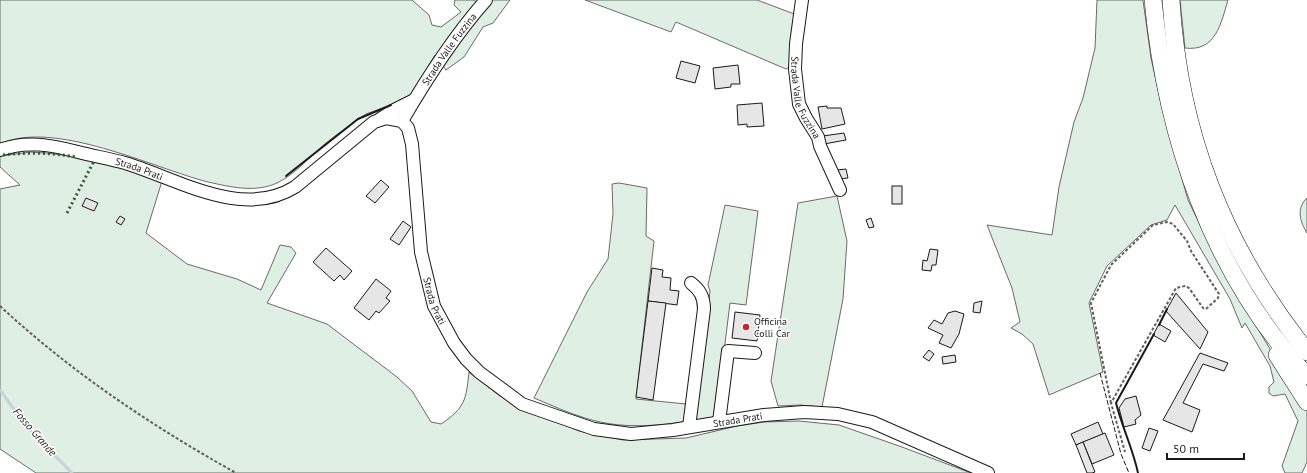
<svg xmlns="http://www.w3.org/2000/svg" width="1307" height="473" viewBox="0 0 1307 473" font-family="'PT Sans',sans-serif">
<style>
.green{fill:#e0efe3;stroke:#6a6a6a}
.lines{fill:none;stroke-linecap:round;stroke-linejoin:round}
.stream{stroke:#c6d2dc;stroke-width:3}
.building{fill:#e6e6e6;stroke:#1a1a1a}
.minor-casing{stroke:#1a1a1a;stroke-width:14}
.highway-casing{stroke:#1a1a1a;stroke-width:18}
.path{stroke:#5f5f5f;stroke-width:2;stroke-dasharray:3 2;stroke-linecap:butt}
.minor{stroke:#fff;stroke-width:12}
.highway{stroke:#fff;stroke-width:17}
.hedge{stroke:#2b5a34;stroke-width:3;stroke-dasharray:2 3;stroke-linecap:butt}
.fence{stroke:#1a1a1a;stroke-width:1;stroke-dasharray:5 2;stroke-linecap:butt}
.wall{stroke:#1a1a1a;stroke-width:2}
.poi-dot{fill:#c62828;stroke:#fff;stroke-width:1.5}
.labels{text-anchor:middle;stroke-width:3;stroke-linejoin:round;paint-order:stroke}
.street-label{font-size:10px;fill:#1a1a1a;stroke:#fff}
.poi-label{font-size:10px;fill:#1a1a1a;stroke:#fff;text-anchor:start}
.water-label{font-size:11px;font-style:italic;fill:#1a1a1a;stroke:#fff}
</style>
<rect width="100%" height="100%" fill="#fff"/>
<g class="green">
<path d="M 0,0 L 412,0 L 429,15 L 432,25 L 441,27 L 461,12 L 454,5 L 455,0 L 473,0 L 479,3 L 483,0 L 510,0 L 493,23 L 483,27 L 464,57 L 446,70 L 435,55 L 408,99 L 366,114 L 358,119 C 348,127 337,134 326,143 C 311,155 296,174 277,183 C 255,193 231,187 208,182 C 153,168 54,119 0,144 Z"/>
<polygon points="585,0 757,0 797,15 791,66 786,69 676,22 671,32"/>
<polygon points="1097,0 1143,0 1151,58 1162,108 1188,200 1221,268 1307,410 1307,462 1302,473 1285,473 1282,466 1298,421 1285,394 1273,396 1269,393 1269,387 1274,382 1270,366 1245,323 1242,328 1230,299 1175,205 1167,220 1151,225 1107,266 1089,303 1103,372 1049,395 1033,344 1022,334 1011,328 1020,322 1012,288 987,225 1052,235 1059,187 1074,122 1083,98 1095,48"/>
<path d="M 1180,0 L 1228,0 C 1221,23 1216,52 1185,48 Z"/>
<path d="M 31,152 C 76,154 120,165 162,181 L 146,233 L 187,264 L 237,279 L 261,290 L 280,245 L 291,247 L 296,253 L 267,303 L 327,324 L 397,377 L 412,391 L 431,422 L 441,424 C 465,408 466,400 469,372 L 500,396 L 545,417 L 579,431 L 623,440 L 686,438 L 737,426 L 764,422 L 799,421 L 839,425 L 902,447 L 971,473 L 36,473 L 0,449 L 0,189 L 20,185 L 0,167 L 0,156 Z"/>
<path d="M 619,183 L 647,188 L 646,236 L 654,241 L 636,399 L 696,405 L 710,291 L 708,285 L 725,205 L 758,211 L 746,305 L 730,303 L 716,417 C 673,424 628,432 585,418 C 568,413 551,405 534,398 L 587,292 L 608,259 L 613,214 L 612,184 Z"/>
<polygon points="837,196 847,241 843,299 822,407 800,405 778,406 771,381 798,203"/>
<path d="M 1307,198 L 1307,233 C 1300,222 1296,208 1307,198 Z"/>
</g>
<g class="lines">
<polyline class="stream" points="0,390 26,426 72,473"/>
</g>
<g class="building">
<polygon points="681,61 700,66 695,83 676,78"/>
<polygon points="738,65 740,84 731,84 731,87 715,89 713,68"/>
<polygon points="762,103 764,126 747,127 747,124 738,125 737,105"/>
<polygon points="827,106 827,108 841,108 845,124 822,129 818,107"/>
<polygon points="844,133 846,140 824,144 823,136"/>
<polygon points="846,169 848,178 838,179 837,170"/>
<polygon points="381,180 389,187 375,203 366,196"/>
<rect x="892" y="186" width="10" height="18"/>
<polygon points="86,198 98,203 94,211 82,206"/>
<polygon points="120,216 125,219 121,225 116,222"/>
<polygon points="871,218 874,227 869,228 866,220"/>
<polygon points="403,221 411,227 399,245 390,239"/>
<polygon points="326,248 352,271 344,280 340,275 334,281 313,262"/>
<polygon points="930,249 938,250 936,265 932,265 931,271 922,270 923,260 927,261"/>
<polygon points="652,268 663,270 662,277 671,278 670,290 679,291 677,305 648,301"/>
<polygon points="376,279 391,291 386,298 390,301 379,313 376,311 369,320 354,308"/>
<polygon points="1176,293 1208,332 1200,349 1166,311"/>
<polygon points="648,301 666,303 653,400 636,397"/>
<polygon points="982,301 980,313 973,312 974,303"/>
<polygon points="955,311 964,314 959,334 951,348 939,343 943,335 928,328 934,320 942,324 948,313"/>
<polygon points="735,312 760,315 757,341 732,338"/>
<polygon points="1159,324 1171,331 1165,342 1153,335"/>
<polygon points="929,350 934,354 929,361 923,357"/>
<polygon points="1200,353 1228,363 1224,371 1203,364 1183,403 1200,410 1192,432 1163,420"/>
<polygon points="955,355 956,362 943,364 942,357"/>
<polygon points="1136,396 1141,415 1135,420 1136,424 1124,427 1119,408 1125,399"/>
<polygon points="1098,422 1103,434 1076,445 1071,434"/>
<polygon points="1149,428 1158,431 1150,451 1142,448"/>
<polygon points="1105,433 1114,455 1092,464 1083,442"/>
<polygon points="1083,442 1095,472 1092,473 1087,473 1076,445"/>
</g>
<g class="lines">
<defs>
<g id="minor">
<path id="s1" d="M 802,0 L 796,44 L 795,69 L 799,104 L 806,118 L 818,137 L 820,146 L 840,190"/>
<polyline points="380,119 394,110 414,100"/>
<path id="s2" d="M 402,121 C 427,78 453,37 486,0"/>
<path id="s3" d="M 0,150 C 26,140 52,145 78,152 C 94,156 110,159 125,163 C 178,179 242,220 295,187 L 374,122 L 386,118 L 402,121 L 408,128 L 412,144 L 421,252 L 434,306 L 454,343 L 466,359 L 479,372 L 522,404 L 594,429 L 631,434 L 673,430 L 764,415 L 804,412 L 838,414 L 872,422 L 988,473"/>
<polyline points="719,422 728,351 755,353"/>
<path d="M 689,427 L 704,309 C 704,297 700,290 691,283"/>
</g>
<g id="highway">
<path d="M 1153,0 C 1166,137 1212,274 1307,376"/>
<path d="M 1171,0 C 1179,134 1224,248 1307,352"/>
<polyline points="1277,355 1307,402"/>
</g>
</defs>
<use href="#minor" class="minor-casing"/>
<use href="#highway" class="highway-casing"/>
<g class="path">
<path d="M 0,306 C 71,372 152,426 236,473"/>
<polyline points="1111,403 1091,303 1111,265 1153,225 1167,222 1173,224 1187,241 1191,251 1219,294 1218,298 1206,309 1203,308 1189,288 1185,286 1176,288 1111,403 1125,452"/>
</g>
<use href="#minor" class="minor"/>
<use href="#highway" class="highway"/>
<g class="hedge">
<path d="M 3,155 C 29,152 52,153 77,157"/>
<polyline points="67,213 94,161 93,161"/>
</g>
<polyline class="fence" points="1100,373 1121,454 1129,473"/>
<g class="wall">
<polyline points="286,176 358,119 391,105"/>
<polyline points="1159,325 1167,309"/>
<path d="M 1138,473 C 1133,449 1122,427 1116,403 L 1154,334"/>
</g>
</g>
<circle class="poi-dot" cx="746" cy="327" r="4"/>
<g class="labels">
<g class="street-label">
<text dy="4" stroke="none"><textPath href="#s2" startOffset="86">Strada Valle Fuzzina</textPath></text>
<text dy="4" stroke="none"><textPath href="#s1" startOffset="100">Strada Valle Fuzzina</textPath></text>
<text dy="4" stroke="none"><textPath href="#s3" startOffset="143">Strada Prati</textPath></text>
<text dy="4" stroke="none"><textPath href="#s3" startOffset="622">Strada Prati</textPath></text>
<text dy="4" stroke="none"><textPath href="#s3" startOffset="982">Strada Prati</textPath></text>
</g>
<g class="poi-label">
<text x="754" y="325">Officina<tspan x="754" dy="12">Colli Car</tspan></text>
</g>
<g class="water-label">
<text transform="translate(35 432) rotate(49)" y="4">Fosso Grande</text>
</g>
</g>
<path d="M1167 453v6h77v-6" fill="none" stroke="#1a1a1a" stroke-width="2"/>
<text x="1173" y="453" font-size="12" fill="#1a1a1a" stroke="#ffffff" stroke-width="3" paint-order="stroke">50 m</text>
</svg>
